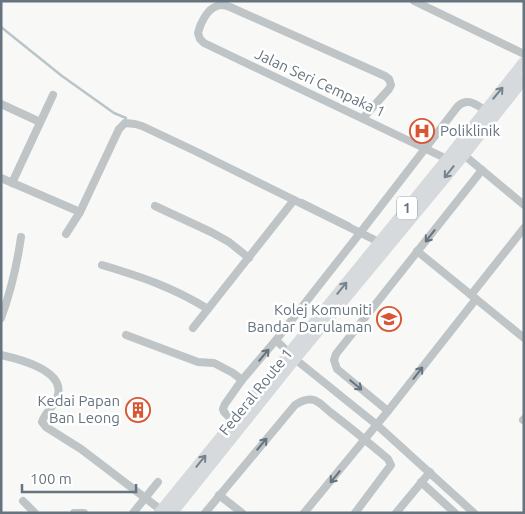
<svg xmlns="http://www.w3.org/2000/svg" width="525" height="514" viewBox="0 0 525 514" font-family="Ubuntu,sans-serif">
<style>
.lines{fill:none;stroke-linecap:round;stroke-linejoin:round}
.stream{stroke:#b9c5c9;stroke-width:2.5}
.minor{stroke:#bfc4c7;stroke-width:8}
.highway{stroke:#d6dadd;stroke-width:11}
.oneway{stroke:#76838d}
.oneway2{stroke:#65747f}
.labels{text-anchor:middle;stroke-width:5;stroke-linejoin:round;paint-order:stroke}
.shield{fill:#fff;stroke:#939ea5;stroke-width:1}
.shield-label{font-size:14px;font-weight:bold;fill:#65747f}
.street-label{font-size:15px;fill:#65747f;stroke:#fff}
.poi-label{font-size:15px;fill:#65747f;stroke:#fff;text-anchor:end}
</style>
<rect width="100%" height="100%" fill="#f8f8f6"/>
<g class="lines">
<g class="stream">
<polyline points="1,27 62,76 114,113 126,118"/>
<polyline points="302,200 350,224"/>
</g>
<g class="minor">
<polyline points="414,1 524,54"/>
<polyline points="1,104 40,122"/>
<path d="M 363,118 L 389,89 L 391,85 L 389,79 L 385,76 L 230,7 C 225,5 221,4 217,6 C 207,9 200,24 198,33 L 200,39 L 204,43 L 447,159"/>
<polyline points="464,155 524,205"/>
<polyline points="1,178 80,212"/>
<polyline points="12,183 53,95"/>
<polyline points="155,206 211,232 229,242 249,258"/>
<polyline points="66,234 80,212 119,129 125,123 135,124 142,126 195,151 379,242"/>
<polyline points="417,251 524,338"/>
<path d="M 102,265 C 142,277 172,287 208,309"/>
<polyline points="471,295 524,228"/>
<path d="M 1,318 C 11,291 17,265 21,237"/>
<polyline points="193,328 294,200"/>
<polyline points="126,335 198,362 214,363 233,373 242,380"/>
<polyline points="276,340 295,359 377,425 474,513"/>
<path d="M 1,355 C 19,359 64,370 58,395 C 56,405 45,412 42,422 L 46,427 L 81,449 L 161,510"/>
<polyline points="388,411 337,369 334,360 336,354 482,170"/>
<polyline points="523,420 524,419"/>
<path d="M 233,421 L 224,412 L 223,409 L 225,404 L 242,380 L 276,340 L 360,233 L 458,106 C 468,97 476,105 485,110"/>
<polyline points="421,482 455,513"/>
<polyline points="219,495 242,513"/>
<polyline points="23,501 35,513"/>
<polyline points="74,513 84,513"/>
<polyline points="133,513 158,482"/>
<path d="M 205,513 L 295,405 C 301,401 307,398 314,400 C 320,402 325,408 330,412 C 350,427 369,443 388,459 L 391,465 L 355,513"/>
<polyline points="304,513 388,411 476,299"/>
<polyline points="396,513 430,472"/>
</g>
<g class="highway">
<polyline points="159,513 447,159 524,62"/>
<polyline points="172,513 295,359 464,155 524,79"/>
</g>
</g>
<defs><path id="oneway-shaft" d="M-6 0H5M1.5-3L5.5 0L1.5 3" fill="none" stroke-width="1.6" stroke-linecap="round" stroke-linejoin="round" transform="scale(1.25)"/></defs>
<g class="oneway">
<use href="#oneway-shaft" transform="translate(498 93) rotate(-50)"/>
<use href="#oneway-shaft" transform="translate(449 172) rotate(129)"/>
<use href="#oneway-shaft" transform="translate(342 288) rotate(-51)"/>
<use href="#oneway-shaft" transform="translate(201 461) rotate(-51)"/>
</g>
<g class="oneway2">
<use href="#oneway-shaft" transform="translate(430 236) rotate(128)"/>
<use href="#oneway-shaft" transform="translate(264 355) rotate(-50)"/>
<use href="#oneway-shaft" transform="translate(418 373) rotate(-52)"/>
<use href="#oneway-shaft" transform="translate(356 385) rotate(40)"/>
<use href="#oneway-shaft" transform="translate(262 444) rotate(-50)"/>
<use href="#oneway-shaft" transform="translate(335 477) rotate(129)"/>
</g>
<defs>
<symbol id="hospital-ring" viewBox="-11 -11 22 22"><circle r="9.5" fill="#fff" stroke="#d95635" stroke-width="1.5"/><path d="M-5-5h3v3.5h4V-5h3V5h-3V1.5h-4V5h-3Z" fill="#d95635"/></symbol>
<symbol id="university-ring" viewBox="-11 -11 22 22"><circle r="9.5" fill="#fff" stroke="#d95635" stroke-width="1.5"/><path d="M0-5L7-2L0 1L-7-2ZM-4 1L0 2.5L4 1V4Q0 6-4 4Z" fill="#d95635"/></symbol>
<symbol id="building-ring" viewBox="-11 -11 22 22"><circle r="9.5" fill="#fff" stroke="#d95635" stroke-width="1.5"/><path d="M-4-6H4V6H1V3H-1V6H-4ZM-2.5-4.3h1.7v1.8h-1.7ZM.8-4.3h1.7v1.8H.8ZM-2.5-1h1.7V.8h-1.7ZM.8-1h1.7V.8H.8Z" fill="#d95635"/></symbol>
</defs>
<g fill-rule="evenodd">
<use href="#hospital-ring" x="408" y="117" width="28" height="28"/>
<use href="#university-ring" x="375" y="305" width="28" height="28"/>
<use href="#building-ring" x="124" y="396" width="28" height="28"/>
</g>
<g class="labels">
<rect class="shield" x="397" y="196.5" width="20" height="23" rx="4"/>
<g class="shield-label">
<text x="407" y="213">1</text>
</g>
<g class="street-label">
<text transform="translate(320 83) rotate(25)" y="5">Jalan Seri Cempaka 1</text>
<text transform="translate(256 392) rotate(-51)" y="5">Federal Route 1</text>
</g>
<g class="poi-label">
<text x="440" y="136" text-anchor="start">Poliklinik</text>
<text x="372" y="315">Kolej Komuniti<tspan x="372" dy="17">Bandar Darulaman</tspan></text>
<text x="120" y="406">Kedai Papan<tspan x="120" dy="17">Ban Leong</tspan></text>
</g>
</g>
<rect width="525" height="514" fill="none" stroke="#65747f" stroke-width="5"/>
<path d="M22 484v8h114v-8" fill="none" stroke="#65747f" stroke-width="2.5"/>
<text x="30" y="484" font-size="15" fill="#65747f" stroke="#ffffff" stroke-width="4" paint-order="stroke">100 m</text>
</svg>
